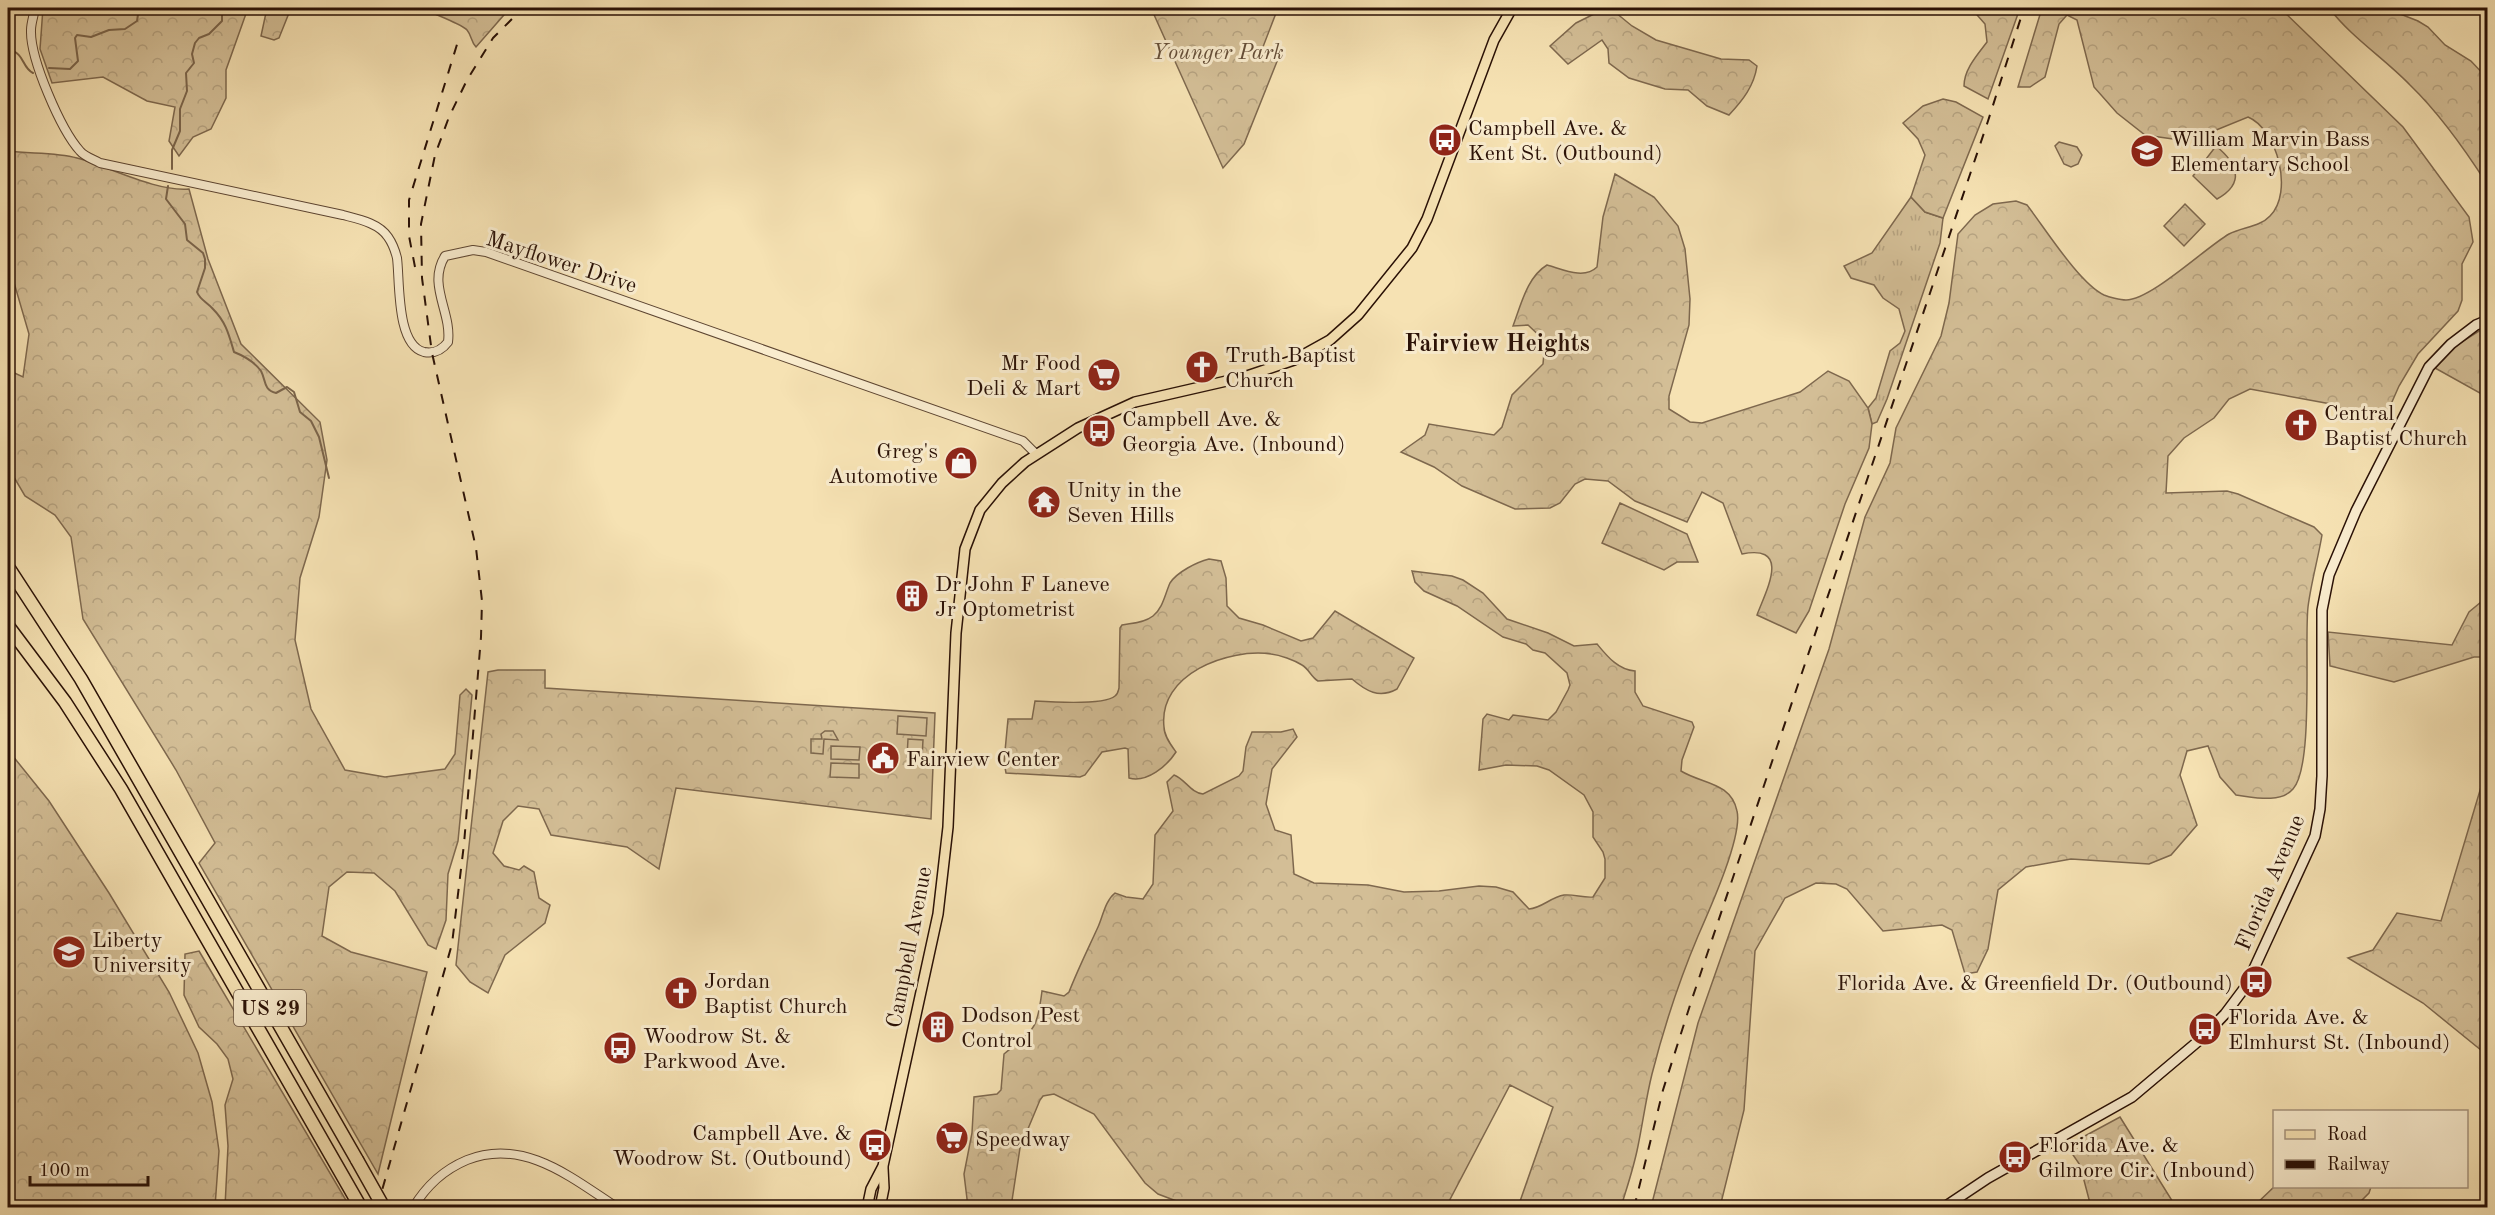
<svg xmlns="http://www.w3.org/2000/svg" width="2495" height="1215" viewBox="0 0 2495 1215" font-family="'Old Standard TT',serif">
<style>
.grass{fill:url(#grass-tufts);stroke:#7e684e;stroke-width:1.5}
.forest{fill:url(#forest-crowns);stroke:#7e684e;stroke-width:1.5}
.garden{fill:url(#garden-dots);stroke:#7e684e;stroke-width:1.5}
.pitch{fill:#d3be96;stroke:#7e684e;stroke-width:1.5}
.lines{fill:none;stroke-linecap:round;stroke-linejoin:round}
.stream{stroke:#7b644a;stroke-width:2}
.tertiary-casing{stroke:#5d4531;stroke-width:10}
.secondary-casing{stroke:#2a1106;stroke-width:12}
.primary-casing{stroke:#2a1106;stroke-width:12}
.motorway-casing{stroke:#2a1106;stroke-width:15}
.tertiary{stroke:#f9ecce;stroke-width:8}
.secondary{stroke:#f9ecce;stroke-width:9}
.primary{stroke:#f6e2b3;stroke-width:9}
.motorway{stroke:#f6e2b3;stroke-width:12}
.rail{stroke:#2a1106;stroke-width:2;stroke-dasharray:10 10;stroke-linecap:butt}
.motorway-bridge-casing{stroke:#2a1106;stroke-width:15;stroke-linecap:butt}
.motorway-bridge{stroke:#f6e2b3;stroke-width:12}
.labels{text-anchor:middle;stroke-width:6;stroke-linejoin:round;paint-order:stroke}
.shield{fill:#f9ecce;stroke:#685342;stroke-width:1.5}
.shield-label{font-size:21px;font-weight:bold;fill:#2a1106}
.park-label{font-size:22px;font-style:italic;fill:#654e38;stroke:#f9ecce}
.poi-label{font-size:22px;fill:#2a1106;stroke:#f9ecce;text-anchor:start}
.street-label{font-size:22px;fill:#2a1106;stroke:#f9ecce}
.neighbourhood-label{font-size:24px;font-weight:bold;fill:#2a1106;stroke:#f9ecce}
</style>
<defs>
<pattern id="grass-tufts" width="24" height="20" patternUnits="userSpaceOnUse" patternTransform="scale(1.5)"><rect width="24" height="20" fill="#d3be96"/><path d="M3 7l-1-3M5 7V3M7 7l1-3M15 17l-1-3M17 17v-4M19 17l1-3" fill="none" stroke="#b5a280"/></pattern>
<pattern id="forest-crowns" width="20" height="18" patternUnits="userSpaceOnUse" patternTransform="scale(1.5)"><rect width="20" height="18" fill="#d3be96"/><path d="M2 6a3 3 0 1 1 6 0M12 15a3 3 0 1 1 6 0" fill="none" stroke="#b5a280"/></pattern>
<pattern id="garden-dots" width="8" height="8" patternUnits="userSpaceOnUse" patternTransform="scale(1.5)"><rect width="8" height="8" fill="#d3be96"/><path d="M2 2h.1M6 6h.1" fill="none" stroke="#b5a280" stroke-width="1.8" stroke-linecap="round"/></pattern>
</defs>
<rect width="100%" height="100%" fill="#f6e2b3"/>
<filter id="stains"><feTurbulence type="fractalNoise" baseFrequency=".00333" numOctaves="4"/><feColorMatrix values="0 0 0 0 .2 0 0 0 0 .09 0 0 0 0 .02 0 0 0 .5 -.17"/></filter>
<radialGradient id="worn" r=".72"><stop offset=".6" stop-color="#630" stop-opacity="0"/><stop offset="1" stop-color="#630" stop-opacity=".3"/></radialGradient>
<g class="grass">
<polygon points="2059,142 2077,147 2082,155 2078,164 2071,167 2064,164 2055,146"/>
<polygon points="1911,197 1925,212 1943,218 1940,243 1887,399 1877,422 1872,424 1868,408 1876,398 1890,351 1900,343 1905,331 1899,309 1883,298 1874,285 1851,278 1844,266 1872,253"/>
</g>
<g class="forest">
<polygon points="43,8 248,8 226,70 226,98 211,129 193,137 179,156 169,141 175,107 147,101 103,77 52,83 40,49"/>
<polygon points="267,8 294,8 289,13 279,38 274,40 261,36"/>
<path d="M 420,8 L 510,8 L 476,47 C 471,42 472,36 467,30 C 463,25 428,11 420,8 Z"/>
<polygon points="1151,8 1278,8 1261,52 1278,59 1244,144 1223,168"/>
<path d="M 1606,8 L 1610,8 L 1632,26 L 1656,40 L 1721,59 L 1749,60 L 1757,66 C 1754,86 1743,100 1729,115 L 1707,106 L 1688,90 L 1665,89 L 1629,78 L 1609,63 L 1608,49 L 1602,40 L 1568,64 L 1550,46 L 1576,23 Z"/>
<path d="M 1971,8 L 2020,8 L 1988,99 L 1964,86 C 1964,69 1978,54 1987,42 L 1985,24 Z"/>
<path d="M 2042,8 L 2280,8 L 2403,127 L 2469,217 L 2473,242 L 2462,264 L 2462,300 L 2458,311 L 2418,354 L 2399,386 L 2384,420 L 2362,419 L 2331,404 L 2250,389 L 2229,399 L 2214,418 L 2184,438 L 2168,456 L 2166,493 L 2227,491 L 2238,494 L 2314,527 L 2322,535 C 2318,559 2311,583 2308,607 C 2304,643 2314,766 2293,789 C 2280,804 2253,797 2236,795 L 2220,777 L 2208,746 L 2187,751 L 2180,775 L 2197,825 L 2171,855 L 2149,864 L 2071,859 L 2026,867 L 1998,890 L 1988,949 L 1977,972 L 1965,974 L 1952,930 L 1942,925 L 1883,931 L 1847,889 L 1836,884 L 1816,883 L 1785,898 L 1755,951 L 1744,1110 L 1720,1207 L 1651,1207 L 1698,1023 L 1829,649 L 1865,517 L 1890,463 L 1896,428 L 1941,336 L 1949,303 L 1958,234 L 1975,215 L 1993,204 L 2016,201 L 2027,205 C 2045,228 2079,283 2104,295 C 2109,297 2120,300 2126,300 C 2151,300 2205,248 2229,234 C 2242,227 2260,227 2270,216 C 2294,192 2277,129 2248,117 L 2204,135 L 2180,140 L 2145,135 L 2117,113 L 2094,87 L 2077,20 L 2067,15 L 2059,24 L 2045,77 L 2030,87 L 2018,87 Z"/>
<path d="M 2329,8 L 2385,8 L 2418,21 L 2428,27 L 2445,45 L 2471,61 L 2487,78 L 2487,184 C 2464,148 2440,114 2410,85 C 2384,58 2352,38 2329,8 Z"/>
<polygon points="1943,99 1956,102 1983,117 1943,218 1925,212 1911,197 1925,155 1918,139 1903,123 1923,106"/>
<path d="M 8,151 C 30,154 55,152 77,158 C 110,167 156,192 189,189 L 208,259 L 241,344 L 320,422 L 327,460 L 319,517 L 300,578 L 295,640 L 311,709 L 345,770 L 385,777 L 445,769 L 455,754 L 460,695 L 466,689 L 472,695 L 458,841 L 448,874 L 446,920 L 436,949 L 428,945 L 395,891 L 374,873 L 347,872 L 329,887 L 322,936 L 351,952 L 427,972 L 378,1174 L 199,863 L 215,843 L 176,770 L 83,619 L 71,537 L 55,515 L 25,496 L 8,467 L 8,370 L 23,377 L 29,334 L 8,262 Z"/>
<path d="M 1615,174 L 1654,197 L 1678,226 L 1685,249 L 1690,299 L 1689,325 L 1669,396 L 1669,409 L 1690,422 L 1702,423 L 1800,392 L 1828,371 L 1849,381 L 1868,408 L 1872,424 L 1869,448 L 1845,504 L 1809,611 L 1796,633 L 1757,615 C 1766,591 1792,544 1742,554 L 1723,503 L 1702,492 L 1687,522 L 1635,501 L 1608,481 L 1585,479 L 1575,484 L 1560,503 L 1550,508 L 1515,509 L 1462,486 L 1434,467 L 1401,452 L 1425,435 L 1429,424 L 1494,435 L 1502,427 L 1512,395 L 1543,364 L 1545,341 L 1528,325 L 1513,326 C 1521,305 1527,277 1547,265 C 1562,269 1584,280 1597,267 L 1603,217 Z"/>
<polygon points="2185,204 2205,224 2184,246 2164,226"/>
<polygon points="2487,326 2487,397 2435,368 2452,348"/>
<polygon points="1620,503 1687,534 1698,562 1677,562 1664,570 1602,543"/>
<path d="M 1209,559 L 1221,561 L 1226,578 L 1227,606 L 1239,618 L 1263,625 L 1301,641 L 1313,638 L 1335,611 L 1414,658 L 1397,689 C 1379,699 1366,691 1352,679 L 1318,681 C 1311,677 1309,669 1302,665 C 1294,660 1280,655 1271,654 C 1228,648 1158,674 1164,727 C 1164,736 1171,745 1176,752 C 1167,766 1147,783 1129,778 L 1128,749 L 1125,748 L 1102,752 L 1085,775 L 1080,777 L 1006,773 L 1004,762 L 1008,719 L 1032,719 L 1035,701 C 1051,702 1105,705 1115,696 C 1118,694 1118,692 1119,688 L 1120,628 L 1122,625 C 1132,623 1144,623 1153,616 C 1163,608 1165,594 1170,583 C 1177,572 1197,562 1209,559 Z"/>
<path d="M 1412,571 L 1452,576 L 1463,580 L 1483,593 L 1507,619 L 1548,633 L 1574,646 L 1597,644 C 1607,656 1618,670 1635,671 L 1635,692 L 1643,706 L 1692,722 L 1694,727 L 1682,760 L 1681,771 C 1702,784 1731,782 1737,811 C 1743,836 1709,911 1698,936 C 1679,981 1664,1027 1652,1074 C 1646,1098 1643,1122 1638,1146 C 1634,1167 1627,1187 1621,1207 L 1518,1207 L 1553,1107 L 1510,1085 L 1446,1207 L 1192,1207 L 1158,1194 L 1145,1183 L 1094,1114 L 1054,1094 L 1043,1096 L 1040,1100 L 1020,1148 L 1011,1207 L 968,1207 L 964,1174 L 972,1133 L 974,1097 L 997,1094 L 1001,1090 L 1004,1054 C 1035,1028 1037,1031 1042,991 L 1064,996 L 1069,992 C 1078,969 1088,949 1098,927 C 1103,916 1105,901 1115,893 L 1126,897 L 1143,899 L 1153,884 L 1155,835 L 1173,811 L 1167,782 L 1174,775 C 1185,779 1191,793 1203,794 L 1239,776 L 1243,771 L 1246,747 L 1252,732 L 1281,732 L 1293,729 L 1297,737 L 1272,769 L 1266,804 L 1275,830 L 1291,835 L 1294,874 L 1314,883 L 1368,885 L 1404,892 L 1439,891 L 1479,886 L 1496,887 L 1513,892 L 1529,909 C 1542,908 1551,897 1564,895 C 1574,894 1583,898 1593,897 L 1605,878 L 1605,859 L 1603,852 L 1593,837 L 1593,812 L 1584,795 L 1549,770 L 1537,766 L 1506,765 L 1479,770 L 1483,719 L 1487,714 L 1509,720 L 1513,715 L 1548,720 L 1556,712 L 1568,690 L 1570,685 L 1567,673 L 1545,653 L 1533,650 L 1526,644 L 1503,637 L 1457,606 L 1424,591 L 1415,582 Z"/>
<polygon points="2487,597 2487,657 2474,657 2394,682 2330,666 2328,632 2452,645 2469,612"/>
<polygon points="498,670 545,670 545,688 935,713 931,819 676,788 659,869 627,847 551,835 539,809 518,806 503,821 493,853 504,866 519,870 524,866 534,872 539,898 550,905 545,923 505,955 488,993 470,982 456,965 488,672"/>
<polygon points="8,750 49,801 109,893 169,992 198,1053 212,1102 219,1151 215,1207 8,1207"/>
<polygon points="2487,767 2487,1055 2423,1003 2348,958 2373,950 2397,913 2441,921"/>
<polygon points="199,951 350,1207 225,1207 228,1146 225,1105 233,1079 228,1059 217,1044 199,1027 184,995 185,954"/>
<polygon points="2120,1117 2176,1207 2091,1207 2080,1165 2071,1152 2070,1144"/>
<polygon points="2275,1186 2371,1186 2371,1187 2369,1193 2355,1207 2253,1207"/>
</g>
<polygon class="garden" points="825,731 833,731 838,740 824,739 823,754 811,753 811,739 822,739 821,734"/>
<g class="pitch">
<path d="M 2216,146 C 2237,163 2246,183 2217,199 L 2193,176 Z"/>
<polygon points="898,716 927,718 926,736 897,734"/>
<polygon points="908,739 923,740 922,758 907,757"/>
<polygon points="831,746 860,747 859,760 831,759"/>
<polygon points="831,763 859,764 859,778 830,777"/>
</g>
<g class="lines">
<g class="stream">
<path d="M 8,49 C 26,54 21,67 33,73"/>
<polyline points="49,68 70,69 78,61 75,38 77,35 91,37 109,30 125,29 137,21 139,8"/>
<polyline points="172,169 172,150 180,131 180,109 187,91 186,73 194,63 192,54 195,43 199,38 209,34 222,21 222,8"/>
<path d="M 168,186 L 166,199 L 185,224 L 187,240 L 203,253 L 205,259 L 205,268 L 197,292 C 200,300 207,302 213,309 C 226,322 229,335 234,352 C 244,356 254,361 261,371 C 266,380 263,390 276,393 L 287,387 L 294,392 L 300,412 L 311,421 L 319,437 L 329,478"/>
</g>
<defs>
<g id="tertiary">
<path d="M 35,8 C 34,15 31,23 31,30 C 30,59 61,130 80,151 C 85,157 93,159 100,163 L 343,215 C 358,219 379,223 388,237 C 393,244 395,250 397,258 C 400,281 396,345 424,352 C 435,354 442,350 448,342 C 452,312 427,285 445,256 L 473,250 L 486,252 L 1023,441 L 1036,454"/>
<path d="M 413,1208 C 426,1186 443,1170 467,1160 C 524,1137 573,1179 618,1208"/>
</g>
<polyline id="secondary" points="1943,1208 1988,1178 2132,1097 2202,1038 2225,1014 2246,986 2315,836 2320,809 2322,776 2322,610 2329,575 2356,511 2429,367 2451,344 2476,325 2488,320"/>
<g id="primary">
<polyline points="867,1208 871,1189 883,1166 938,914 948,827 956,633 965,549 980,510 1002,483 1025,462 1078,428 1135,402 1244,377 1294,360 1330,340 1358,315 1412,248 1427,219 1494,40 1512,8"/>
<polyline points="880,1208 884,1188 883,1168"/>
</g>
<g id="motorway">
<polyline points="8,567 81,679 357,1160"/>
<polyline points="8,626 65,702 121,789 361,1208"/>
</g>
</defs>
<use href="#tertiary" class="tertiary-casing"/>
<use href="#secondary" class="secondary-casing"/>
<use href="#primary" class="primary-casing"/>
<use href="#motorway" class="motorway-casing"/>
<use href="#tertiary" class="tertiary"/>
<use href="#secondary" class="secondary"/>
<use href="#primary" class="primary"/>
<use href="#motorway" class="motorway"/>
<g class="rail">
<polyline points="415,267 409,236 409,200 459,38"/>
<polyline points="377,1208 452,944 464,844 481,637 482,601 476,548 432,353 422,278 421,224 435,155 449,117 467,80 493,38 523,8"/>
<polyline points="1634,1208 1663,1090 1692,999 1988,121 2024,8"/>
</g>
<defs>
<polyline id="motorway-bridge" points="357,1160 384,1208"/>
</defs>
<use href="#motorway-bridge" class="motorway-bridge-casing"/>
<use href="#motorway-bridge" class="motorway-bridge"/>
</g>
<defs>
<symbol id="bus-disc" viewBox="-11 -11 22 22"><circle r="9.5" fill="#8f2418" stroke="#f9ecce"/><path d="M-5-6H5V4H4V6H2V4H-2V6H-4V4H-5ZM-3.5-4V0h7V-4ZM-3.5 1.2v1.5H-2V1.2ZM2 1.2v1.5H3.5V1.2Z" fill="#fff"/></symbol>
<symbol id="school-disc" viewBox="-11 -11 22 22"><circle r="9.5" fill="#8f2418" stroke="#f9ecce"/><path d="M0-5L7-2L0 1L-7-2ZM-4 1L0 2.5L4 1V4Q0 6-4 4Z" fill="#fff"/></symbol>
<symbol id="church-disc" viewBox="-11 -11 22 22"><circle r="9.5" fill="#8f2418" stroke="#f9ecce"/><path d="M-1.2-6h2.4v3.5h3.3v2.4h-3.3V6h-2.4V-.1h-3.3v-2.4h3.3Z" fill="#fff"/></symbol>
<symbol id="supermarket-disc" viewBox="-11 -11 22 22"><circle r="9.5" fill="#8f2418" stroke="#f9ecce"/><path d="M-6-5.5h2.5l.6 2H6L4.5 2H-2.5L-4.4-4H-6ZM-1.5 3.2a1.3 1.3 0 1 0 .1 0ZM3 3.2a1.3 1.3 0 1 0 .1 0Z" fill="#fff"/></symbol>
<symbol id="shop-disc" viewBox="-11 -11 22 22"><circle r="9.5" fill="#8f2418" stroke="#f9ecce"/><path d="M-5-2.5h2.3a2.7 3.5 0 0 1 5.4 0H5L5.5 6h-11ZM-1.5-2.5h3a1.5 2.3 0 0 0-3 0Z" fill="#fff"/></symbol>
<symbol id="temple-disc" viewBox="-11 -11 22 22"><circle r="9.5" fill="#8f2418" stroke="#f9ecce"/><path d="M0-6L5-2H3V0L6.5 2.5H4V6H1.5V3h-3V6H-4V2.5H-6.5L-3 0V-2H-5Z" fill="#fff"/></symbol>
<symbol id="building-disc" viewBox="-11 -11 22 22"><circle r="9.5" fill="#8f2418" stroke="#f9ecce"/><path d="M-4-6H4V6H1V3H-1V6H-4ZM-2.5-4.3h1.7v1.8h-1.7ZM.8-4.3h1.7v1.8H.8ZM-2.5-1h1.7V.8h-1.7ZM.8-1h1.7V.8H.8Z" fill="#fff"/></symbol>
<symbol id="civic-disc" viewBox="-11 -11 22 22"><circle r="9.5" fill="#8f2418" stroke="#f9ecce"/><path d="M-.6-6.5H3V-4.5H.6V-3L4-1V1h2V6H-6V1h2V-1L-.6-3ZM-1.2 2.5V6h2.4V2.5Z" fill="#fff"/></symbol>
<symbol id="university-disc" viewBox="-11 -11 22 22"><circle r="9.5" fill="#8f2418" stroke="#f9ecce"/><path d="M0-5L7-2L0 1L-7-2ZM-4 1L0 2.5L4 1V4Q0 6-4 4Z" fill="#fff"/></symbol>
</defs>
<g fill-rule="evenodd">
<use href="#bus-disc" x="1426" y="121" width="38" height="38"/>
<use href="#school-disc" x="2128" y="132" width="38" height="38"/>
<use href="#church-disc" x="1183" y="348" width="38" height="38"/>
<use href="#supermarket-disc" x="1085" y="356" width="38" height="38"/>
<use href="#church-disc" x="2282" y="406" width="38" height="38"/>
<use href="#bus-disc" x="1080" y="412" width="38" height="38"/>
<use href="#shop-disc" x="942" y="444" width="38" height="38"/>
<use href="#temple-disc" x="1025" y="483" width="38" height="38"/>
<use href="#building-disc" x="893" y="577" width="38" height="38"/>
<use href="#civic-disc" x="864" y="739" width="38" height="38"/>
<use href="#university-disc" x="50" y="933" width="38" height="38"/>
<use href="#bus-disc" x="2237" y="963" width="38" height="38"/>
<use href="#church-disc" x="662" y="974" width="38" height="38"/>
<use href="#building-disc" x="919" y="1008" width="38" height="38"/>
<use href="#bus-disc" x="2186" y="1010" width="38" height="38"/>
<use href="#bus-disc" x="601" y="1029" width="38" height="38"/>
<use href="#supermarket-disc" x="933" y="1119" width="38" height="38"/>
<use href="#bus-disc" x="856" y="1126" width="38" height="38"/>
<use href="#bus-disc" x="1996" y="1138" width="38" height="38"/>
</g>
<g class="labels">
<rect class="shield" x="234" y="990" width="72" height="36" rx="4.5"/>
<g class="shield-label">
<text x="270" y="1015">US 29</text>
</g>
<g class="park-label">
<text x="1218" y="59">Younger Park</text>
</g>
<g class="poi-label">
<text x="1468" y="135">Campbell Ave. &amp;<tspan x="1468" dy="25">Kent St. (Outbound)</tspan></text>
<text x="2170" y="146">William Marvin Bass<tspan x="2170" dy="25">Elementary School</tspan></text>
<text x="1225" y="362">Truth Baptist<tspan x="1225" dy="25">Church</tspan></text>
<text x="1081" y="370" text-anchor="end">Mr Food<tspan x="1081" dy="25">Deli &amp; Mart</tspan></text>
<text x="2324" y="420">Central<tspan x="2324" dy="25">Baptist Church</tspan></text>
<text x="1122" y="426">Campbell Ave. &amp;<tspan x="1122" dy="25">Georgia Ave. (Inbound)</tspan></text>
<text x="938" y="458" text-anchor="end">Greg's<tspan x="938" dy="25">Automotive</tspan></text>
<text x="1067" y="497">Unity in the<tspan x="1067" dy="25">Seven Hills</tspan></text>
<text x="935" y="591">Dr John F Laneve<tspan x="935" dy="25">Jr Optometrist</tspan></text>
<text x="906" y="766">Fairview Center</text>
<text x="92" y="947">Liberty<tspan x="92" dy="25">University</tspan></text>
<text x="704" y="988">Jordan<tspan x="704" dy="25">Baptist Church</tspan></text>
<text x="2233" y="990" text-anchor="end">Florida Ave. &amp; Greenfield Dr. (Outbound)</text>
<text x="961" y="1022">Dodson Pest<tspan x="961" dy="25">Control</tspan></text>
<text x="2228" y="1024">Florida Ave. &amp;<tspan x="2228" dy="25">Elmhurst St. (Inbound)</tspan></text>
<text x="643" y="1043">Woodrow St. &amp;<tspan x="643" dy="25">Parkwood Ave.</tspan></text>
<text x="852" y="1140" text-anchor="end">Campbell Ave. &amp;<tspan x="852" dy="25">Woodrow St. (Outbound)</tspan></text>
<text x="975" y="1146">Speedway</text>
<text x="2038" y="1152">Florida Ave. &amp;<tspan x="2038" dy="25">Gilmore Cir. (Inbound)</tspan></text>
</g>
<g class="street-label">
<text transform="translate(562 261) rotate(18)" y="8">Mayflower Drive</text>
<text transform="translate(2269 882) rotate(-67)" y="8">Florida Avenue</text>
<text transform="translate(908 947) rotate(-79)" y="8">Campbell Avenue</text>
</g>
<g class="neighbourhood-label">
<text x="1497" y="351">Fairview Heights</text>
</g>
</g>
<rect width="2495" height="1215" fill="none" stroke="#f6e2b3" stroke-width="30"/>
<rect x="9" y="9" width="2477" height="1197" fill="none" stroke="#2a1106" stroke-width="3"/>
<rect x="15" y="15" width="2465" height="1185" fill="none" stroke="#2a1106" stroke-width="1.5"/>
<rect x="2273" y="1110" width="195" height="78" fill="#f9ecce" stroke="#a6947e" stroke-width="1.5"/>
<rect x="2285" y="1130" width="30" height="9" fill="#f6e2b3" stroke="#a6947e" stroke-width="1.5"/>
<text x="2327" y="1140" font-size="18" fill="#2a1106">Road</text>
<rect x="2285" y="1160" width="30" height="9" fill="#2a1106" stroke="#a6947e" stroke-width="1.5"/>
<text x="2327" y="1170" font-size="18" fill="#2a1106">Railway</text>
<path d="M30 1176v9h118v-9" fill="none" stroke="#2a1106" stroke-width="3"/>
<text x="39" y="1176" font-size="18" fill="#2a1106" stroke="#f9ecce" stroke-width="4.5" paint-order="stroke">100 m</text>
<rect width="100%" height="100%" filter="url(#stains)"/>
<rect width="100%" height="100%" fill="url(#worn)"/>
</svg>
